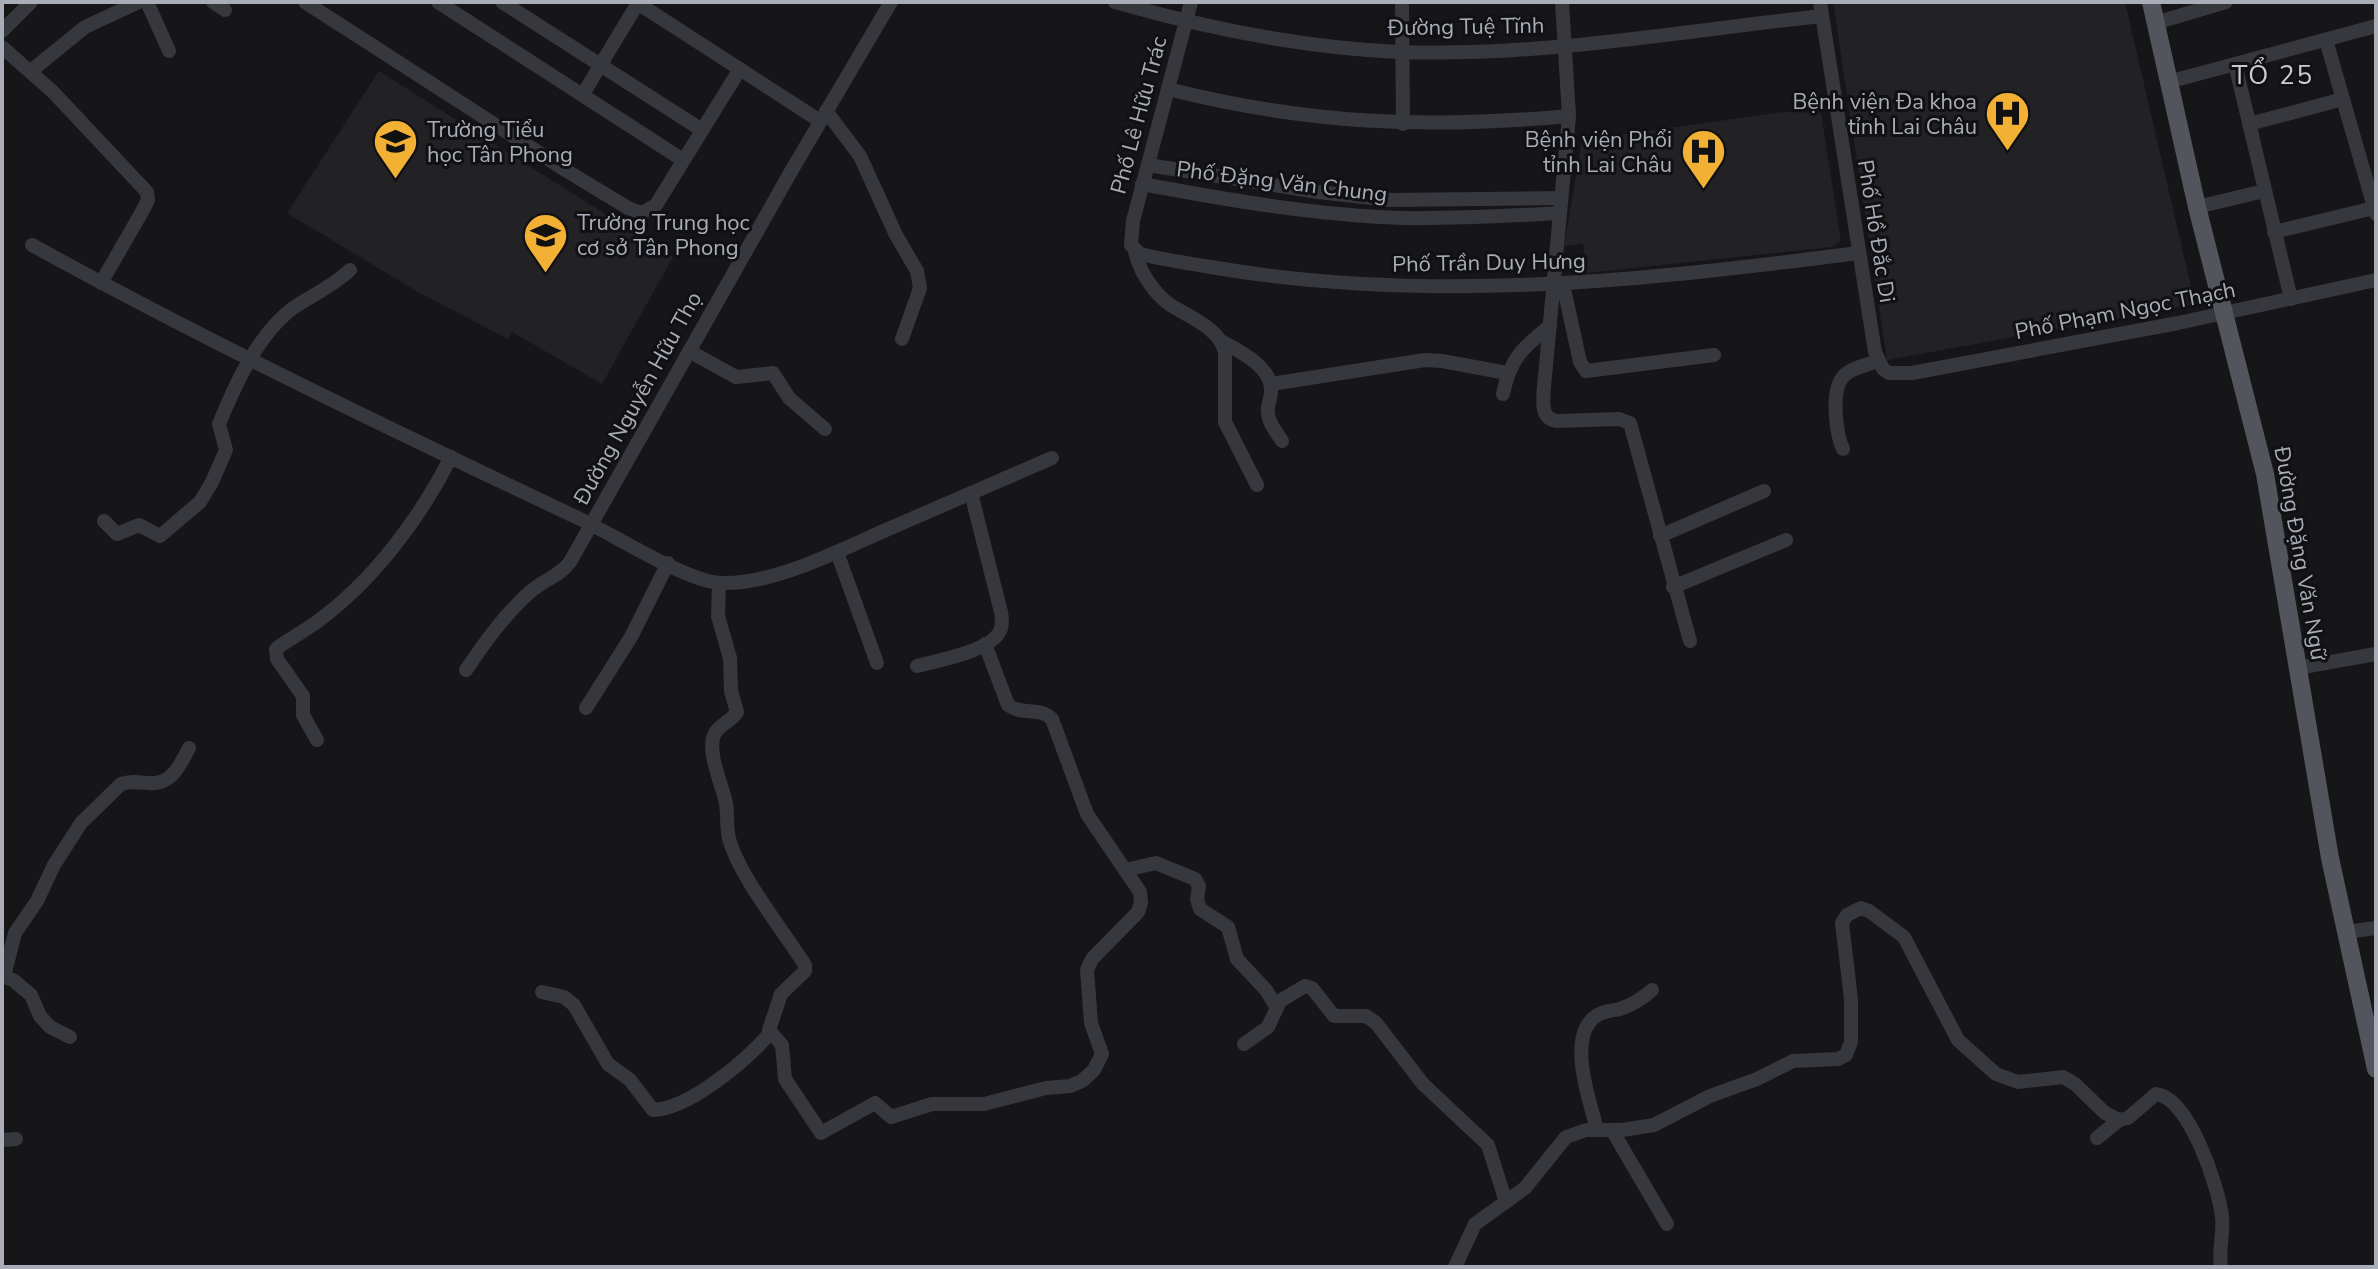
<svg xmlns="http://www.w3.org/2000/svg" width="2378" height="1269" viewBox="0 0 2378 1269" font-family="'Nunito Sans',sans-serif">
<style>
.built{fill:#222225}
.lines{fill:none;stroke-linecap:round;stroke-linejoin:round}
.minor{stroke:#37383d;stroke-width:14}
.major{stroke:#53555c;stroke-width:18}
.labels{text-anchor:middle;stroke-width:6;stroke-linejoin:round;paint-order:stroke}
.street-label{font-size:22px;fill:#a8adb8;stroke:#111113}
.poi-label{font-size:22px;fill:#a8adb8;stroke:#111113;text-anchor:end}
.quarter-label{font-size:26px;letter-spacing:2px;fill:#c9ccd4;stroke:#111113}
</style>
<rect width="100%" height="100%" fill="#161618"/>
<g class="built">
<polygon points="1833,2 2125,2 2195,304 1887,360"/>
<polygon points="379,71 673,257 602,384 512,332 508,339 418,292 287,213"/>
<polygon points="1784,112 1821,113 1841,241 1831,247 1587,273 1583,244 1564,246 1582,140"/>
</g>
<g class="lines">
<g class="minor">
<polyline points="147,2 169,51"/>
<polyline points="213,2 225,10"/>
<polyline points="305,2 567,171 628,208 642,213 656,205 740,69"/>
<polyline points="438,2 683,160"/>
<polyline points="502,2 702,130"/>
<polyline points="636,2 820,121"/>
<path d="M 1115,2 C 1209,29 1303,48 1400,52 C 1541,57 1682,31 1822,16"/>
<path d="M 1191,2 L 1133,221 L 1131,245 L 1140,254 C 1169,261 1199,265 1229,270 C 1439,303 1649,280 1858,253"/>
<polyline points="1402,2 1403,124"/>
<path d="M 1562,2 L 1569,116 L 1544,387 C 1543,401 1540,419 1557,421 L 1619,419 L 1630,423 L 1690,641"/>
<polyline points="1820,2 1875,352 1883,369 1889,373 1912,373 2178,323 2376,280"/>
<polyline points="2155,23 2226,2"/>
<polyline points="2,31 31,2"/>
<polyline points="2326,40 2376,214"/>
<polyline points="2,47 53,92 147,192 148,200 143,210 101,283"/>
<polyline points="2235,64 2291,299"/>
<polyline points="31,71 85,27 139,2"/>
<polyline points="2168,82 2376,26"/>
<path d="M 1168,89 C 1307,124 1426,129 1569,116"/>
<polyline points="583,94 638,3"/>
<polyline points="826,111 860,156 896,235 917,271 920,288 902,339"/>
<polyline points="2249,124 2343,99"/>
<polyline points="1148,165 1318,192 1391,200 1561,198"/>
<path d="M 1142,184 C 1228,200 1314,215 1402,218 C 1455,219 1507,216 1560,213"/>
<polyline points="2197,207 2264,191"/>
<polyline points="2274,232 2374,208"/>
<path d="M 32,245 C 210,343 394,431 578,518 C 613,534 685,581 720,583 C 774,585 838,551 886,530 C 942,506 997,482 1052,458"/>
<path d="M 1135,251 C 1139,271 1153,292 1169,304 C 1188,317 1221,328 1225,353 L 1225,422 L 1257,485"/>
<polyline points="1563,284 1580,362 1586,371 1714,355"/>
<path d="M 1223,342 C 1239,351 1270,366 1271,388 C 1272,395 1269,401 1268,407 C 1266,420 1275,430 1282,441"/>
<polyline points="689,351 736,377 773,373 789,398 825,429"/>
<polyline points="1271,384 1425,360 1442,361 1507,373"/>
<path d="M 1503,394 C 1510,359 1522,348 1550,326"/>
<path d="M 1843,449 C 1836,434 1831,392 1842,378 C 1849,368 1867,365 1878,361"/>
<path d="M 104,521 L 117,534 L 139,525 L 160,536 L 200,502 L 212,482 L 226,450 L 219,424 C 235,385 258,334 293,308 C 312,295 332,287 350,270"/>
<polyline points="1660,536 1764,491"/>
<polyline points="837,552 877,663"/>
<path d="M 719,583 L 718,616 L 730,658 L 731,691 L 737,712 C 732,721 720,724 715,733 C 706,748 721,783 725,799 C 729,814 725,828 730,842 C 742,880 783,930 805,965 L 805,971 L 781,994 L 769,1030 L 782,1045 L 785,1079 L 821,1133 L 875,1103 L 891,1117 L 932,1104 L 984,1104 L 1046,1088 L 1070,1086 L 1082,1081 L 1094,1070 L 1102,1054 L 1091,1023 L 1087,970 L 1092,959 L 1138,912 L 1141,903 L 1140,892 L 1087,814 L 1052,719 C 1039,706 1022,716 1008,705 L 985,644"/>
<polyline points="1673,587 1786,540"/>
<path d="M 917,666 C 937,661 991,651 1000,631 C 1003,625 1002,618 1001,612 L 971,493"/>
<polyline points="2297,668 2376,654"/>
<path d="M 466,670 C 485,642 505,614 530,592 C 543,580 560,576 570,562 L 793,168 L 891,2"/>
<polyline points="586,708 631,637 668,563"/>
<path d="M 317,740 L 303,715 L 303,696 L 277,659 L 276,649 C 289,639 305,631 318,621 C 374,580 420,518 451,457"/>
<polyline points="1125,870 1156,863 1195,879 1199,886 1197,899 1200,909 1228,927 1237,959 1266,990 1276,1006"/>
<polyline points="2346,932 2376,928"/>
<polyline points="2,976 13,980 31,995 40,1016 50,1027 70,1037"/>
<path d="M 4,976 L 15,933 L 37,901 L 54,865 L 81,823 L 121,784 C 130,781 137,782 147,783 C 171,786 179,767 189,748"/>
<path d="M 542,992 L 564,997 L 574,1005 L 608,1064 L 630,1080 L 653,1110 C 689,1109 747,1060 770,1033"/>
<polyline points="1244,1044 1268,1027 1280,1001 1305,986 1312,988 1334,1016 1366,1016 1376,1023 1423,1084 1488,1145 1506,1202"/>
<path d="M 1597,1129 C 1590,1102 1566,1037 1596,1016 C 1602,1011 1612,1011 1620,1009 C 1632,1005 1642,999 1652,990"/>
<polyline points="1612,1130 1667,1224"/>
<polyline points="2097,1138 2119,1120"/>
<polyline points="2,1140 16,1139"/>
<path d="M 1455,1267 L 1475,1224 L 1525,1188 L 1566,1137 L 1586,1130 L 1622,1130 L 1654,1125 L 1710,1096 L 1757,1079 L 1793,1061 L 1838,1059 L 1846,1055 L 1851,1042 L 1851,999 L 1842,923 L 1847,915 L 1861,908 L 1869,911 L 1904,937 L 1958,1040 L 1996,1074 L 2018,1082 L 2063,1077 L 2075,1084 L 2105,1113 L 2119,1120 L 2128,1118 L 2156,1094 C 2189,1097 2219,1188 2222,1217 C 2224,1234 2218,1250 2221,1267"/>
</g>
<polyline class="major" points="2151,2 2197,207 2265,474 2330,858 2376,1069"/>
</g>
<defs>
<symbol id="hospital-pin" viewBox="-11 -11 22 30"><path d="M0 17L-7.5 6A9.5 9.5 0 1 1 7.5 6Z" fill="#f2b134" stroke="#111113"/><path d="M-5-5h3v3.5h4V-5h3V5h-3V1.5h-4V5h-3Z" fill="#111"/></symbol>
<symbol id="school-pin" viewBox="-11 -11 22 30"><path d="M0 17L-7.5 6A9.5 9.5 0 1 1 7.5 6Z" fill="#f2b134" stroke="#111113"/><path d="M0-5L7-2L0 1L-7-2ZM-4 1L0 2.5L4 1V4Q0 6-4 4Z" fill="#111"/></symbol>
</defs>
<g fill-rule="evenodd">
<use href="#hospital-pin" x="1982" y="88" width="51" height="69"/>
<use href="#school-pin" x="370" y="116" width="51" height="69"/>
<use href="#hospital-pin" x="1678" y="126" width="51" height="69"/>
<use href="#school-pin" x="520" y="210" width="51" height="69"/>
</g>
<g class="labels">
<g class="street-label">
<text transform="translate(1466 26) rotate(-1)" y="8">Đường Tuệ Tĩnh</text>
<text transform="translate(1138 115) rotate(-75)" y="8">Phố Lê Hữu Trác</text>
<text transform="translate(1282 181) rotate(7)" y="8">Phố Đặng Văn Chung</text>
<text transform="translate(1877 231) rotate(81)" y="8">Phố Hồ Đắc Di</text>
<text transform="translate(1489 262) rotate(-1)" y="8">Phố Trần Duy Hưng</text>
<text transform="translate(2125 310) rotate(-11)" y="8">Phố Phạm Ngọc Thạch</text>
<text transform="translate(637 398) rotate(-61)" y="8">Đường Nguyễn Hữu Thọ</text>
<text transform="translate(2301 553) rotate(80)" y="8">Đường Đặng Văn Ngữ</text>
</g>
<g class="poi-label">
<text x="1977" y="109">Bệnh viện Đa khoa<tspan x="1977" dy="25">tỉnh Lai Châu</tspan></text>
<text x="427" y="137" text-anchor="start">Trường Tiểu<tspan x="427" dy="25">học Tân Phong</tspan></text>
<text x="1672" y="147">Bệnh viện Phổi<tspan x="1672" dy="25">tỉnh Lai Châu</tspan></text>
<text x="577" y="230" text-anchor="start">Trường Trung học<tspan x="577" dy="25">cơ sở Tân Phong</tspan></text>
</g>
<g class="quarter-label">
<text x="2273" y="84">TỔ 25</text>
</g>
</g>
<rect width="2378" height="1269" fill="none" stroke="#a8adb8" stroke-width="8"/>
</svg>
